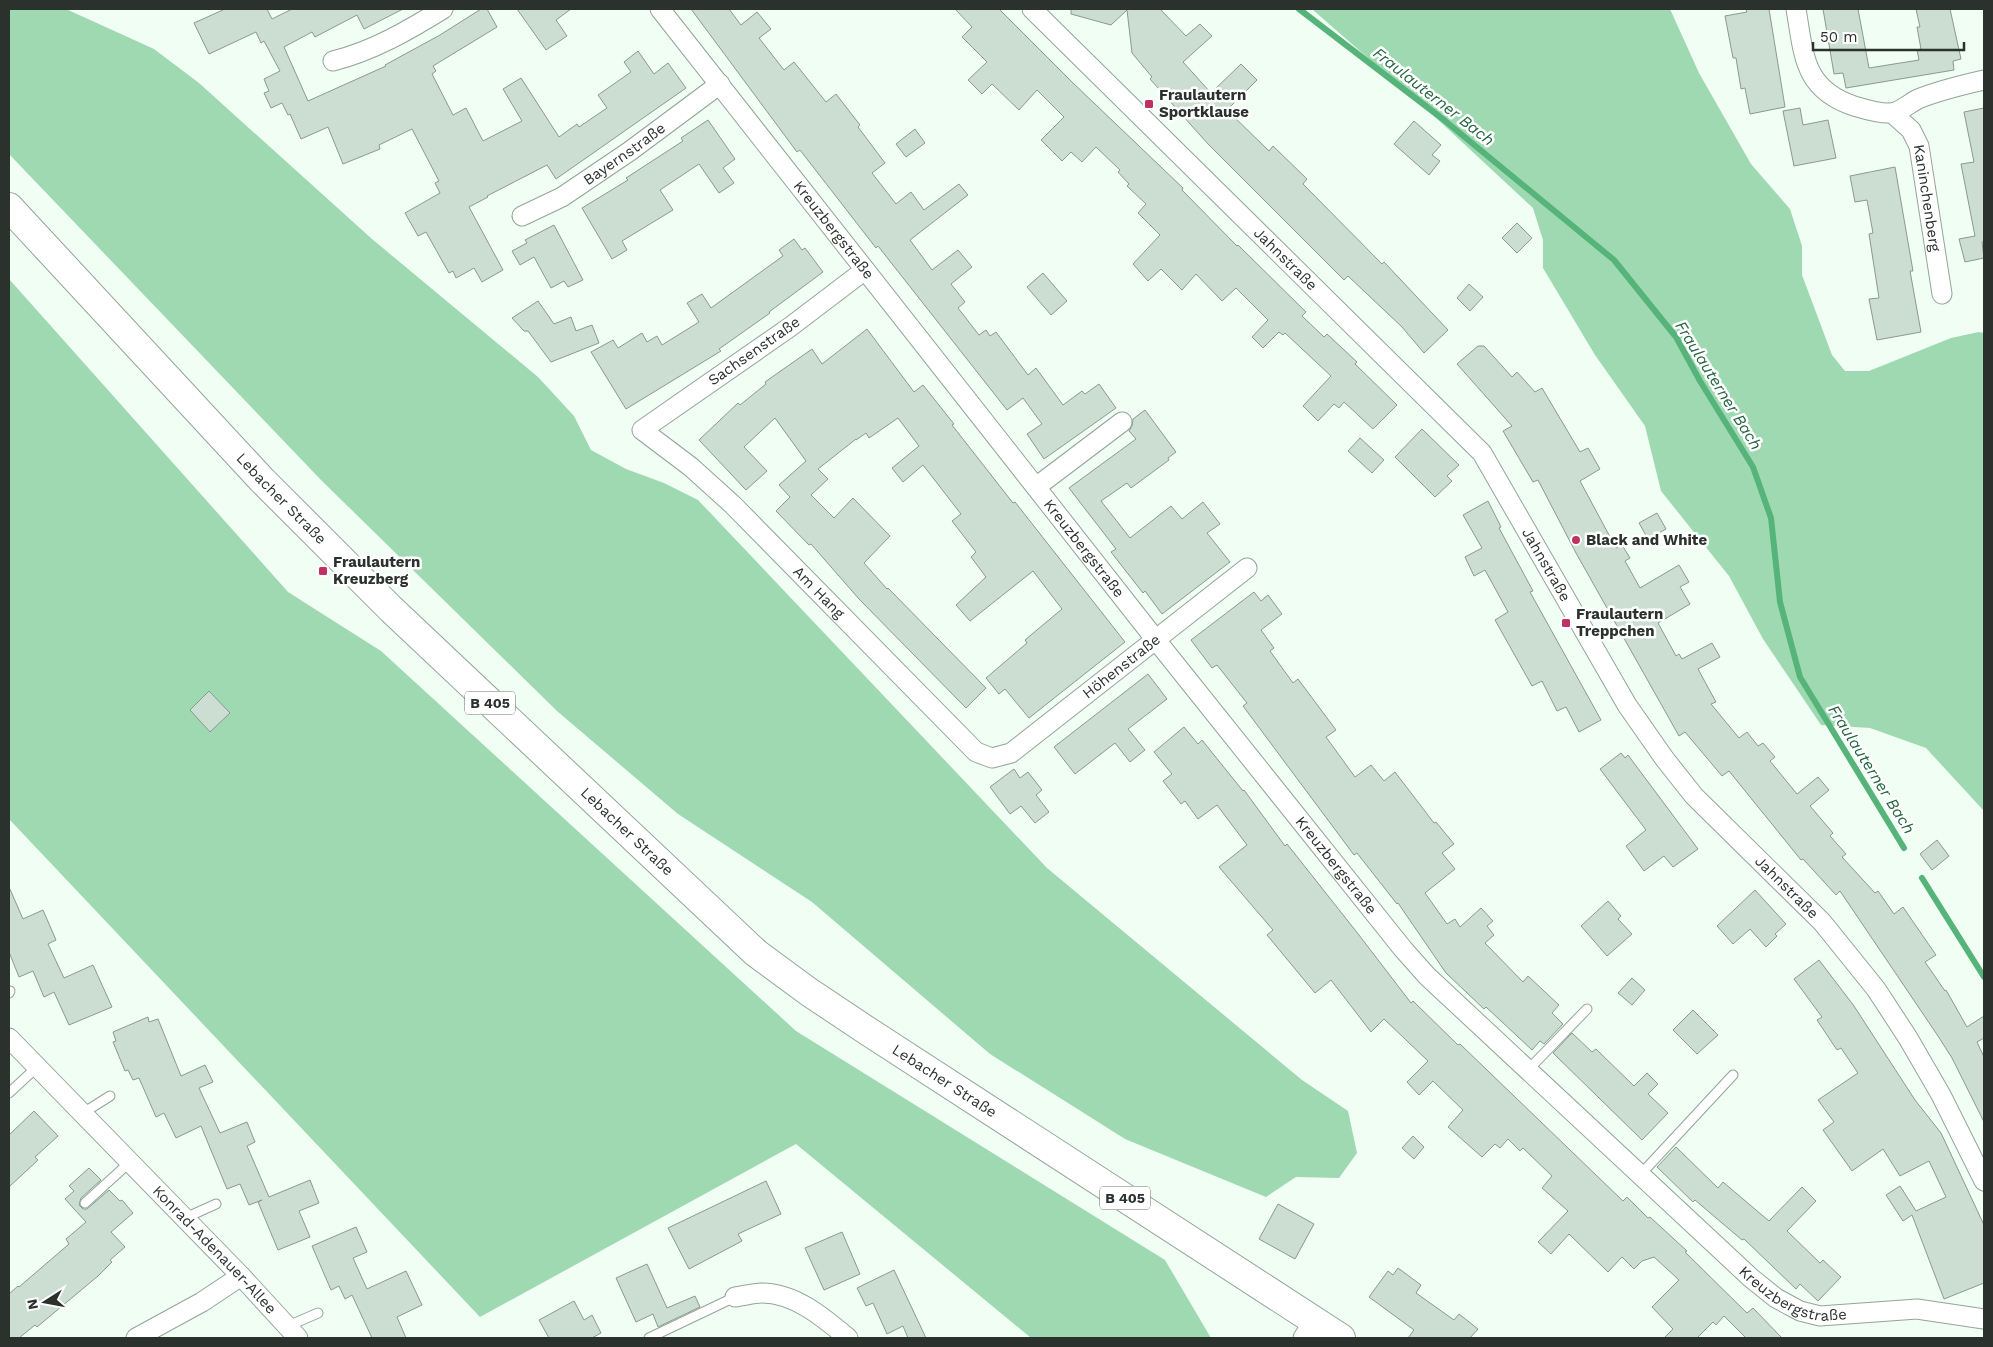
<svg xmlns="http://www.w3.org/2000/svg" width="1993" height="1347" viewBox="0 0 1993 1347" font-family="'Work Sans',sans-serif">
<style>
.green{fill:#9fd9b2}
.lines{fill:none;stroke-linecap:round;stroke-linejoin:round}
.stream{stroke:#56b47a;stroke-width:6}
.building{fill:#ccded1;stroke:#899a8e}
.lane-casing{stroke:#93a498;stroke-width:11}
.street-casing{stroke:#93a498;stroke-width:21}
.primary-casing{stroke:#93a498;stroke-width:30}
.lane{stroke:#fff;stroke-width:9}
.street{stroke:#fff;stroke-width:19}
.primary{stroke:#fff;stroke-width:28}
.poi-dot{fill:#bf3263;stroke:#fff;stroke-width:2}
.labels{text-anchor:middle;stroke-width:5;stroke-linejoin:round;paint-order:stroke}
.shield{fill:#fff;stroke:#6b706c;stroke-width:1}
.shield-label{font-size:14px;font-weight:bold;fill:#2b322d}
.poi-label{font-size:15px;font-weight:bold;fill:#2b322d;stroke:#fff;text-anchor:start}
.street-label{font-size:15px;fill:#2b322d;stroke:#fff}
.water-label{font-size:16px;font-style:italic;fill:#246640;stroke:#fff}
</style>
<rect width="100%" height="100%" fill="#f0fef4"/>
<g class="green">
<polygon points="9,9 66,9 154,49 199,83 372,239 538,377 574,416 591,450 626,469 664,483 698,500 1047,868 1302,1080 1348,1111 1357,1153 1339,1178 1296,1177 1266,1197 1125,1139 990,1054 812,902 678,814 557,711 321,480 9,154"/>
<polygon points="1312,9 1670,9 1699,73 1751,164 1790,209 1802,246 1802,275 1832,355 1845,371 1869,371 1951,338 1979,332 1984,333 1984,811 1926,748 1870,728 1821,725 1763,639 1729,576 1661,491 1645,426 1595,355 1543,268 1543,240 1533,208 1434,116"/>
<polygon points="9,279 288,592 381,651 796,1031 1165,1260 1211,1338 1031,1338 796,1144 480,1317 9,819"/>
</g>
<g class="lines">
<g class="stream">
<polyline points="1299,9 1444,120 1614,260 1676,337 1700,381 1753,467 1771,518 1780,602 1800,677 1904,848"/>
<polyline points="1922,878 1984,977"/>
</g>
</g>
<g class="building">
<polygon points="225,9 267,9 272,19 292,9 403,9 364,29 357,15 315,37 312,32 284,47 308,101 386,66 385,65 440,35 481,9 487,9 497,27 433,66 436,71 432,74 453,115 466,108 483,141 522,121 503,89 521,78 559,137 577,124 579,127 607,108 598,95 631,72 624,62 638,51 654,74 668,63 686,88 556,179 547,165 487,196 488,197 469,207 503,270 482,282 474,268 456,278 453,271 449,273 426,232 418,236 405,213 440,193 435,183 439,181 412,129 379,145 380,149 343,164 328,127 301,139 290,114 288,115 282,103 271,108 264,93 269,91 264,79 280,71 264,41 261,43 256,32 209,54 194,23"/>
<polygon points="517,9 571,9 556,20 567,36 546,50"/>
<polygon points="691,9 729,9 741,25 757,12 771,29 759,38 784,70 794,62 826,102 836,94 860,125 858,127 885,163 872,173 896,204 911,192 924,210 959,184 968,195 910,240 932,270 958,250 972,267 951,284 965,302 958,308 979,335 986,330 990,336 996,332 1028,375 1036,368 1063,405 1082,391 1085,394 1099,384 1116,408 1044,459 1027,434 1042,424 1023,398 1007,410 878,246 876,248 800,150 797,152"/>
<polygon points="955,9 999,9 1073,83 1183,188 1182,190 1237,246 1238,245 1306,312 1302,316 1324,337 1327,334 1357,362 1355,364 1397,405 1373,429 1344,402 1339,408 1334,404 1318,421 1303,406 1331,376 1285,333 1283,335 1279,332 1263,348 1252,337 1268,320 1236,288 1222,301 1196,274 1182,290 1161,269 1148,281 1133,264 1160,235 1138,213 1146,204 1127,186 1129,184 1118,172 1120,170 1096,147 1082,162 1071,152 1062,161 1041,140 1064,117 1037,90 1019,110 992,84 982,94 968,80 987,62 962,37 972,27"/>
<polygon points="1071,9 1160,9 1186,36 1200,24 1212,36 1183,62 1211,93 1241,64 1257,80 1227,110 1269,151 1273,146 1307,179 1303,184 1382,264 1384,262 1448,330 1424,353 1402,327 1348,276 1344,280 1208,144 1150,79 1152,77 1132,53 1127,10 1111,25 1071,14"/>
<polygon points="1746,9 1769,9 1785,107 1750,114 1745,88 1741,89 1736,58 1733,58 1725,16 1747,12"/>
<polygon points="1823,9 1858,9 1869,68 1919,60 1917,50 1921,49 1917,27 1920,27 1916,9 1950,9 1961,59 1953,61 1954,70 1846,88 1843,73 1834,74"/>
<polygon points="1800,108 1803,125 1828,120 1836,158 1794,166 1783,111"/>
<polygon points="1984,108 1984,242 1982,242 1984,258 1965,262 1959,239 1975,236 1961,164 1974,162 1964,112"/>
<polygon points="708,120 735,159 723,168 734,183 719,193 699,164 660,190 673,210 622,241 627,250 612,259 582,208 628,180 626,178 683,141 681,138"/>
<polygon points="1414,121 1441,145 1432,155 1440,161 1429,175 1394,144"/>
<polygon points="915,129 925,143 906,157 896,144"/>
<polygon points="1895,167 1913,271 1910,271 1921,332 1877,340 1869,299 1879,298 1869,234 1873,233 1867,200 1855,202 1850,176"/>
<polygon points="1517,223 1532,238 1517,253 1502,238"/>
<polygon points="554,225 583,280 568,287 564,281 551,288 534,257 520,265 512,251 527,243 525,240"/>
<polygon points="794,239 802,250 805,248 823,272 769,312 770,313 719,349 721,351 626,409 591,352 613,340 618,348 642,333 647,342 657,336 662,345 699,322 687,303 702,294 711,308 783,256 779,250"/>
<polygon points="1043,273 1067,301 1051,315 1027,287"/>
<polygon points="1469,284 1483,297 1470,311 1457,298"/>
<polygon points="538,301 554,324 571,317 576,331 592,325 599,343 551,362 528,331 524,331 512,318"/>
<polygon points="867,329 914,392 923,385 954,424 952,425 1013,503 1015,502 1125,642 1029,718 1005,689 999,694 986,678 1027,643 1025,640 1062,609 1033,571 970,621 956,605 986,577 971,557 976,552 952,521 961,514 923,465 903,482 892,468 919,446 898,418 869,438 866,433 856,440 856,439 818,469 828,479 811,495 834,518 853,498 890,536 864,563 887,589 888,588 986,688 966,708 859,599 811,544 809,545 776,511 790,497 779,485 806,461 775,418 744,447 767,471 746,490 699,440 738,403 740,405 766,384 765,382 812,349 822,364"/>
<polygon points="1478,346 1484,346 1512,377 1517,372 1535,392 1542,388 1580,452 1588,448 1600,469 1580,481 1616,548 1622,545 1630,558 1625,561 1640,588 1679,565 1689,582 1680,587 1690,604 1658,623 1676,656 1679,654 1682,659 1712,643 1720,657 1698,669 1716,702 1711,704 1739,738 1747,732 1758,746 1763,743 1775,757 1770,761 1797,794 1818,777 1829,790 1810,806 1833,833 1830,836 1846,854 1842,857 1875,893 1878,891 1894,914 1903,907 1936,955 1925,962 1945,991 1946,990 1967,1027 1984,1016 1984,1038 1977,1042 1984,1057 1984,1122 1952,1058 1938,1036 1840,891 1836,895 1803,859 1801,860 1729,771 1722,776 1685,732 1679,736 1576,553 1538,480 1533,482 1503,431 1512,426 1457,364"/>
<polygon points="1145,410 1176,452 1168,458 1169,460 1131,488 1127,483 1101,501 1130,538 1171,506 1182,519 1203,502 1220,524 1207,533 1230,562 1162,614 1145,591 1143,593 1111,552 1116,549 1069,488 1136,439 1129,431 1132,426 1133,419"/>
<polygon points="1422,429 1459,465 1447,476 1452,481 1435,497 1395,457"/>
<polygon points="1360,438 1384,460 1372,473 1348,451"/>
<polygon points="1488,501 1501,527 1499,528 1533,591 1530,592 1601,720 1579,732 1566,707 1557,711 1542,681 1532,686 1495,620 1508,612 1485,570 1474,576 1465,557 1482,548 1463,515"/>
<polygon points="1657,513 1666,529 1648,539 1639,523"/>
<polygon points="1254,592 1261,601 1268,595 1282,614 1261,630 1274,648 1270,651 1293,683 1298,679 1336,730 1326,737 1355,777 1371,765 1384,781 1395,772 1434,823 1436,822 1454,844 1442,853 1455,869 1425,893 1447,924 1455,919 1460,927 1481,908 1493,921 1487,926 1494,935 1485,943 1523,982 1528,976 1559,1005 1552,1013 1563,1024 1544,1044 1540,1041 1532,1050 1486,1007 1484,1009 1446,973 1398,903 1397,904 1357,853 1354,855 1243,706 1247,703 1217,665 1212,668 1191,640"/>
<polygon points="1148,674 1167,699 1128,729 1145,750 1130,762 1115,743 1075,774 1054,747"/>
<polygon points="209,691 230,713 210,732 190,710"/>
<polygon points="1184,727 1198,744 1202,740 1243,791 1244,790 1285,846 1287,844 1359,935 1411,1003 1413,1001 1458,1045 1460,1044 1623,1201 1627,1197 1648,1218 1650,1217 1687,1251 1685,1252 1747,1313 1753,1308 1782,1338 1746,1338 1724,1316 1716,1325 1713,1322 1697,1338 1664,1338 1673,1329 1652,1307 1679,1280 1654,1257 1642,1261 1634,1269 1622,1257 1608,1272 1569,1234 1551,1254 1538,1242 1568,1211 1542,1188 1552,1176 1523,1148 1520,1151 1508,1139 1500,1148 1495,1144 1482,1157 1448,1127 1463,1110 1433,1081 1419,1095 1407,1082 1428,1061 1384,1019 1371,1032 1331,980 1315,993 1267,935 1273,930 1219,867 1247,845 1217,805 1198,819 1185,801 1181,804 1163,781 1172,774 1154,752"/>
<polygon points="1621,753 1625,758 1628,755 1698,849 1673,867 1664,856 1644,871 1626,846 1646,830 1600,769"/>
<polygon points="1014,769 1020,778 1028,772 1042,790 1036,795 1049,812 1035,823 1021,806 1010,814 990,787"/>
<polygon points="1937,840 1949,856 1932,870 1920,854"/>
<polygon points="9,887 23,919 43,910 56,940 48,944 64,978 93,965 112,1007 69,1025 54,992 44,997 33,971 19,977 9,952"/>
<polygon points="1755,890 1786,924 1775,934 1777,936 1766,947 1750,929 1733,944 1717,926"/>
<polygon points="1608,901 1621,916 1618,919 1632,934 1607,956 1581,926"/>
<polygon points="1819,960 1854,1006 1915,1100 1941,1133 1984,1225 1984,1283 1944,1299 1912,1215 1903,1221 1886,1195 1900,1186 1916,1211 1946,1197 1929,1161 1900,1176 1883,1149 1852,1171 1823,1130 1834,1122 1818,1100 1858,1073 1841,1048 1837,1050 1817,1020 1822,1017 1794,979"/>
<polygon points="1632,978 1645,990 1632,1005 1618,993"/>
<polygon points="1693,1010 1718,1035 1697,1054 1673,1030"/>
<polygon points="148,1017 149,1022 158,1019 181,1076 205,1065 213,1082 199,1088 220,1133 247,1122 255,1142 247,1146 269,1197 310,1180 319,1203 299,1211 310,1237 278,1250 258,1202 262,1200 249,1205 240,1184 227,1189 201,1126 176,1138 164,1113 156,1117 139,1078 133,1080 128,1070 125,1071 113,1042 116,1041 113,1032"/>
<polygon points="1572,1033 1592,1052 1596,1049 1634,1086 1647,1073 1658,1084 1648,1094 1668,1113 1642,1140 1553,1053"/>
<polygon points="34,1111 58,1136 35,1157 38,1160 9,1187 9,1135"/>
<polygon points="1413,1136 1424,1147 1414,1159 1402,1148"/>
<polygon points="1676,1147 1718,1188 1723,1182 1769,1221 1802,1187 1816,1201 1787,1231 1820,1263 1823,1260 1841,1277 1818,1301 1800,1284 1796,1289 1744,1239 1742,1240 1695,1200 1693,1202 1657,1167"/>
<polygon points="89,1168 101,1180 81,1198 79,1205 83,1209 87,1209 109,1190 120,1201 122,1200 133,1213 111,1232 125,1247 110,1260 112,1262 98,1276 37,1327 35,1325 19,1338 9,1338 9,1294 18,1286 19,1287 69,1244 66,1239 86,1222 65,1199 74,1191 69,1186"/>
<polygon points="766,1181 781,1214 738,1234 742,1241 689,1269 668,1228"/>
<polygon points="1278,1204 1314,1224 1295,1259 1259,1239"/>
<polygon points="356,1227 367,1252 353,1258 367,1289 406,1271 422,1305 397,1317 406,1338 372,1338 352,1295 345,1299 339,1286 331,1290 312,1246"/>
<polygon points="842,1232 860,1274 824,1290 805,1248"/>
<polygon points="647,1264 667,1308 695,1296 700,1307 658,1327 653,1314 636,1322 616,1278"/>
<polygon points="1398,1268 1421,1285 1416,1293 1454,1320 1459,1314 1478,1329 1470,1338 1408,1338 1414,1330 1369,1297 1388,1271 1393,1275"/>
<polygon points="894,1270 926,1338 908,1338 903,1326 887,1334 873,1303 866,1306 857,1288"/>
<polygon points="574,1301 584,1320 592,1315 601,1333 592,1338 549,1338 539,1320"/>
</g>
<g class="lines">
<defs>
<g id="lane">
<polyline points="9,993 10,991"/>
<polyline points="1528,1070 1587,1009"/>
<polyline points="9,1093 37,1067"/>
<polyline points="83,1113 110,1096"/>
<polyline points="1641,1174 1733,1075"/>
<polyline points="85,1203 130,1162"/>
<polyline points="185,1218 216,1204"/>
<polyline points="288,1326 318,1313"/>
<polyline points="649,1338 735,1297"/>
</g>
<g id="street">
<path id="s1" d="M 660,9 L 1156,640 L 1403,949 L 1427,976 L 1751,1278 L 1776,1298 L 1800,1311 L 1820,1316 L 1917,1309 L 1984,1319"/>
<path id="s2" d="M 1032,9 L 1482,453 L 1627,705 L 1664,758 L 1694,796 L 1822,922 L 1876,989 L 1908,1038 L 1941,1095 L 1984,1181"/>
<path d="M 1796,9 C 1804,55 1803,89 1854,106 C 1864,109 1880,114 1891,113 C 1900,112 1910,103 1918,99 C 1940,90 1962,85 1984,80"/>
<path d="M 333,61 C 373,51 409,30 443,9"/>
<path id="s3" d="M 1892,113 L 1911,130 L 1919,146 L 1942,294"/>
<path id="s4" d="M 522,216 L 562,197 L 630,151 L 720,84"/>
<path id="s5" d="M 865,270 L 790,327 L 642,430 L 691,467 L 733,505 L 976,752 L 992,758 L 1011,753 L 1247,568"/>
<polyline points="1036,487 1122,422"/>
<path id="s6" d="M 9,1038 L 241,1276 L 298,1338"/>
<path d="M 735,1297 C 743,1296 753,1293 762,1293 C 795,1293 824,1318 848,1338"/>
<polyline points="136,1338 202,1302 241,1276"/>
<polyline points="1303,1338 1314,1320"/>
</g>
<g id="primary">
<path id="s7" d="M 9,207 L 262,480 L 391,609 L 756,953 L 809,992 L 866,1030 L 1341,1338"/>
</g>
</defs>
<use href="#lane" class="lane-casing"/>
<use href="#street" class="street-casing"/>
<use href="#primary" class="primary-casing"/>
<use href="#lane" class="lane"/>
<use href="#street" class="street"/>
<use href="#primary" class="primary"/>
</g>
<g class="poi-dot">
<rect x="1144" y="99" width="10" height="10" rx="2.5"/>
<circle cx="1576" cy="540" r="5"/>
<rect x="318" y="566" width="10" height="10" rx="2.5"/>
<rect x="1561" y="618" width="10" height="10" rx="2.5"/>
</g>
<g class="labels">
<g class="shield">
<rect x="465" y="691.5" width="50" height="23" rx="4"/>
<rect x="1100" y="1186.5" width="50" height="23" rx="4"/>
</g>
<g class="shield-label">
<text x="490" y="708">B 405</text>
<text x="1125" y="1203">B 405</text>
</g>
<g class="poi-label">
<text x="1159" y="100">Fraulautern<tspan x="1159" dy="17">Sportklause</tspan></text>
<text x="1586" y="545">Black and White</text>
<text x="333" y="567">Fraulautern<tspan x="333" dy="17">Kreuzberg</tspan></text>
<text x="1576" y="619">Fraulautern<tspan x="1576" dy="17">Treppchen</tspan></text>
</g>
<g class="street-label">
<text dy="5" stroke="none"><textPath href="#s4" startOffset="120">Bayernstraße</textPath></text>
<text dy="5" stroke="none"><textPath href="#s3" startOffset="96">Kaninchenberg</textPath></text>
<text dy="5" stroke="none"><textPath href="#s1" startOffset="281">Kreuzbergstraße</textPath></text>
<text dy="5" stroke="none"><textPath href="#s2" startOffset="356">Jahnstraße</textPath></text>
<text transform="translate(754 351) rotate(-35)" y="5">Sachsenstraße</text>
<text dy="5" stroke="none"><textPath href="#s7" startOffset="399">Lebacher Straße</textPath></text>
<text dy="5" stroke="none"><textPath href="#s1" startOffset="686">Kreuzbergstraße</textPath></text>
<text dy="5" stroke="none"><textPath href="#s2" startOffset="761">Jahnstraße</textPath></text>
<text dy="5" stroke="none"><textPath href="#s5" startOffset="515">Am Hang</textPath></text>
<text dy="5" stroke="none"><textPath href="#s5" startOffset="916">Höhenstraße</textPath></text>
<text dy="5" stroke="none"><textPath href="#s7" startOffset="879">Lebacher Straße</textPath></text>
<text dy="5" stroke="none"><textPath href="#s1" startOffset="1091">Kreuzbergstraße</textPath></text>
<text dy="5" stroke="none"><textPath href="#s2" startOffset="1166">Jahnstraße</textPath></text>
<text dy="5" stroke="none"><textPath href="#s7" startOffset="1284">Lebacher Straße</textPath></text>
<text dy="5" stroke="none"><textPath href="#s6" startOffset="295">Konrad-Adenauer-Allee</textPath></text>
<text dy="5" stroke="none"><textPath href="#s1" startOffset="1724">Kreuzbergstraße</textPath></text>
</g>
<g class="water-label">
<text transform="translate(1434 96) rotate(38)" y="6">Fraulauterner Bach</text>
<text transform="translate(1719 385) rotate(58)" y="6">Fraulauterner Bach</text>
<text transform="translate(1872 769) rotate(58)" y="6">Fraulauterner Bach</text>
</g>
</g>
<rect width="1993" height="1347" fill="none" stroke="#2b322d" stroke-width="20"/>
<g transform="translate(45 1302) rotate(259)" stroke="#ffffff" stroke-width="4" paint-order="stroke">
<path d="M0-4L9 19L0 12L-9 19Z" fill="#2b322d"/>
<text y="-8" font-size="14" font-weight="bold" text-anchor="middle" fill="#2b322d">N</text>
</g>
<path d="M1813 42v8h151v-8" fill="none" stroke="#2b322d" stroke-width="2.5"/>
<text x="1820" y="42" font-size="15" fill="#2b322d" stroke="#ffffff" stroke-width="4" paint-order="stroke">50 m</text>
</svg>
